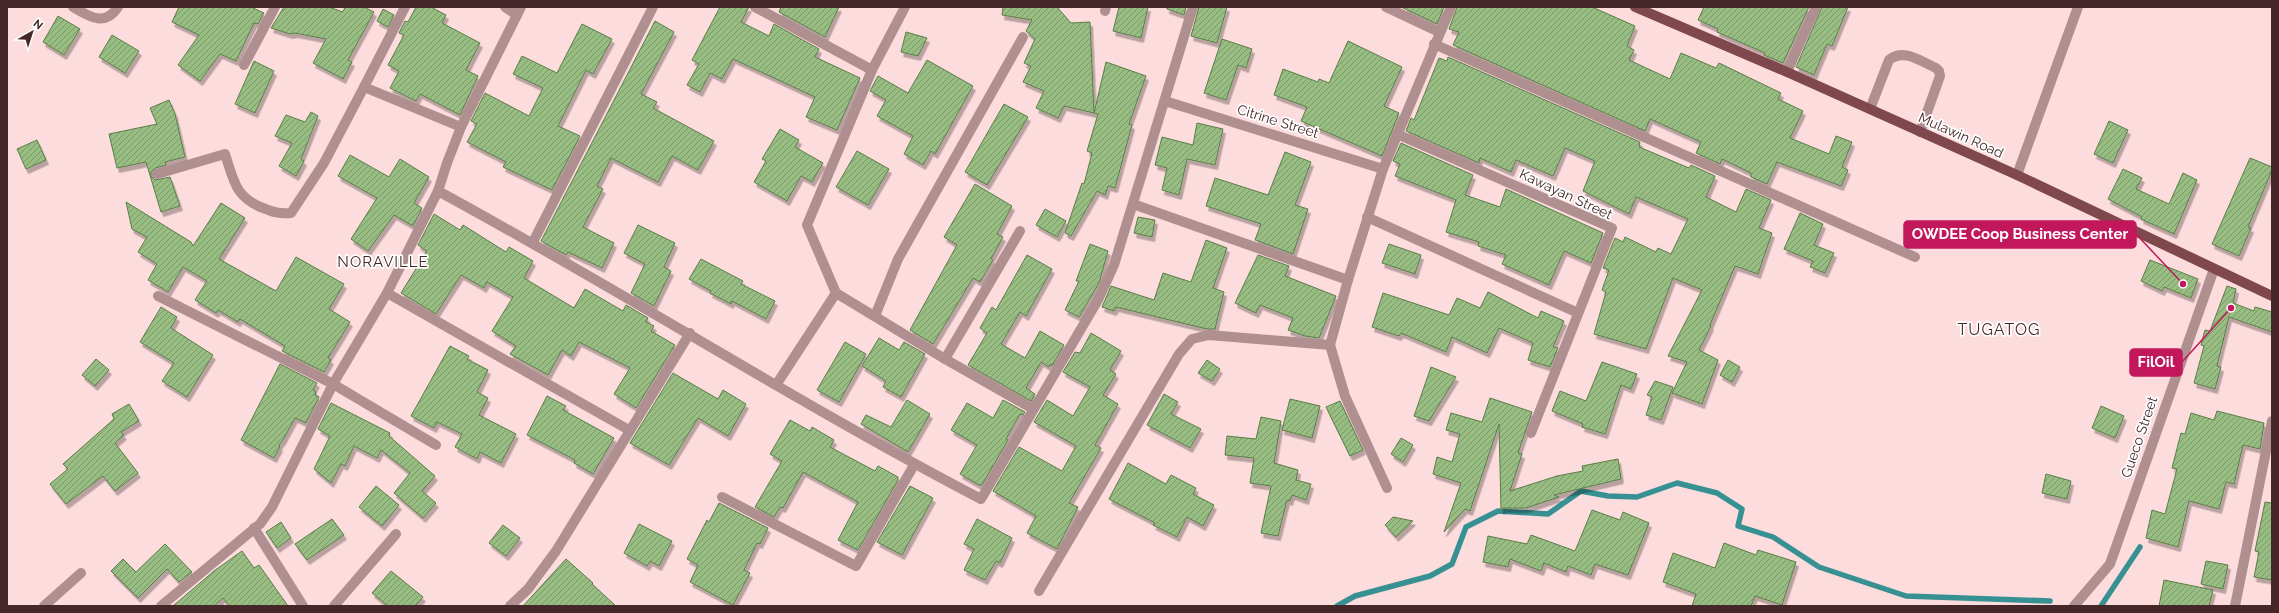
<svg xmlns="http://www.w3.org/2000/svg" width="2279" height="613" viewBox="0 0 2279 613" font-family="Raleway,sans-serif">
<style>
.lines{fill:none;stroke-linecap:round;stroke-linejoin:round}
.stream{stroke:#379192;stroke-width:5.5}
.building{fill:url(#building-hatch);stroke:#5a7d46;filter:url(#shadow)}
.minor{stroke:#b08f91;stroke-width:10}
.major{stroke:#7f484c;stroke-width:10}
.labels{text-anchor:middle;stroke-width:3.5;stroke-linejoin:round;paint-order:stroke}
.street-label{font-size:14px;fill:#452729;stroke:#fff}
.neighbourhood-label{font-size:15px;letter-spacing:1px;fill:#452729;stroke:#fff}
.quarter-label{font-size:16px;letter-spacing:1px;fill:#452729;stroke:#fff}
.leader{fill:none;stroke:#c2185b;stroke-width:1.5}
.callout-dot{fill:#c2185b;stroke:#fff;stroke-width:1.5}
.callout{fill:#c2185b;stroke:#c2185b;stroke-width:1.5}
.callout-label{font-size:15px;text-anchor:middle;font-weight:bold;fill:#fff}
</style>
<defs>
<pattern id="building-hatch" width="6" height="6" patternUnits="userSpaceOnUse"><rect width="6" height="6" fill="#97bd83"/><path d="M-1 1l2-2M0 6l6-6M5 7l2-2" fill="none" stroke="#7d9a6b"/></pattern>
<filter id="shadow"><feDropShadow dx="2.5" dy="4.5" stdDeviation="0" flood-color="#0004"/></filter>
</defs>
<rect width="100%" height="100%" fill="#fcdcdd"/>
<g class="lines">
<g class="stream">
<polyline points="1337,606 1355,596 1430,576 1452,564 1466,527 1498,511 1548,514 1581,491 1608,496 1637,497 1677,483 1717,493 1742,509 1738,526 1773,537 1819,567 1906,596 2050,601"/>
<polyline points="2101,606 2140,547"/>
</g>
</g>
<g class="building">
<polygon points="179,7 251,7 264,13 258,24 254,23 236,61 220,54 200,81 178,65 199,35 172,22"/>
<polygon points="284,7 329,7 343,12 345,7 364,7 374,12 348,60 352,62 343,79 313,63 326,39 295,33 290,34 271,28"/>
<polygon points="416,7 431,7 446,15 442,23 480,43 466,70 478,76 460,115 420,94 416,101 390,88 399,71 388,65 404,35 399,33 405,21 408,22"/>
<polygon points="720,7 749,7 741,22 769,36 774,24 819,49 815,57 860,78 837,130 806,117 815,97 733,59 722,79 710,73 700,92 687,85 699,64 692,60"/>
<polygon points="781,7 839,7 825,37 779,12"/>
<polygon points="1003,7 1057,7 1071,23 1090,22 1094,113 1064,106 1058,118 1036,108 1044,91 1023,82 1031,66 1024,63 1035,39 1026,31 1032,20 1002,15"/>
<polygon points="1119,7 1148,7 1141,38 1113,31"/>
<polygon points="1167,7 1186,7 1184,15 1167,9"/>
<polygon points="1199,7 1227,7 1217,43 1191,36"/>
<polygon points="1401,7 1444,7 1437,24"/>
<polygon points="1457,7 1592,7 1635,26 1627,46 1634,50 1629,60 1670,79 1681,53 1716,68 1719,63 1781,93 1778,99 1803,111 1790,138 1829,154 1836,136 1852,142 1842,167 1848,170 1841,186 1777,162 1767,184 1751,177 1751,173 1722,159 1720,164 1696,153 1701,142 1650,119 1645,131 1453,45 1459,32 1449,29"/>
<polygon points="1704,7 1809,7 1783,63 1764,55 1765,53 1717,32 1718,29 1698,20"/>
<polygon points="1822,7 1848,7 1832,46 1827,44 1814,75 1796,67"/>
<polygon points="383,9 394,15 388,27 377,21"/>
<polygon points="58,16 80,29 64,55 43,42"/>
<polygon points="655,21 674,32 641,94 657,102 653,108 714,141 698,170 672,156 658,182 611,158 597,186 603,189 583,227 614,243 602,268 568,252 566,255 541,241"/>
<polygon points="582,24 612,39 593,74 586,70 558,126 580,136 552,190 503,167 506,162 467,142 477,124 471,121 485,93 529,116 543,88 513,74 522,56 557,73"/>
<polygon points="906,32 927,38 918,56 901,52"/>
<polygon points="112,35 139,51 125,73 99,57"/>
<polygon points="1222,39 1252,49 1246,68 1238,65 1226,100 1204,93"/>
<polygon points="1348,41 1402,67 1384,106 1399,113 1382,156 1301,121 1307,107 1274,95 1283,69 1318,82 1319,79 1329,83"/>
<polygon points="1448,57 1640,142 1639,147 1689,168 1691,165 1715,176 1706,197 1736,212 1746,189 1771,200 1759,228 1772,233 1758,274 1735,266 1710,325 1711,326 1699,350 1718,360 1702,404 1672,393 1687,362 1668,356 1702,290 1673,278 1646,349 1594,334 1606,292 1602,290 1609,270 1603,268 1615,238 1623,242 1625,237 1656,252 1658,248 1671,254 1688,219 1636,197 1629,214 1583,191 1595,161 1565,148 1553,176 1516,160 1511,172 1480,158 1479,163 1406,131 1411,118 1414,120 1439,58 1447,61"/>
<polygon points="927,60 973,86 935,154 931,151 923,165 904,154 913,136 877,116 886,100 870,91 878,76 908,93"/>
<polygon points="254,61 274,71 255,113 235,104"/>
<polygon points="1106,62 1146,76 1129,124 1132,125 1115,188 1108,186 1105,195 1097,191 1071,236 1065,233 1082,183 1084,184 1092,153 1087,151 1098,114 1094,113"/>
<polygon points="169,100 175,114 185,157 165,162 166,165 155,168 151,172 151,176 155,180 170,177 180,206 161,212 146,162 117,168 109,134 157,124 150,108"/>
<polygon points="1004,104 1028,117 987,185 965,172"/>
<polygon points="311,112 318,116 301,159 304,161 296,176 279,166 292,143 275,136 286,115 305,122"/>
<polygon points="2109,121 2128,130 2113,163 2094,154"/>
<polygon points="1197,123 1223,129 1215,165 1187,159 1179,195 1162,190 1167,168 1155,165 1162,137 1193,145"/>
<polygon points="780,129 799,140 795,147 823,163 812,182 801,176 787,201 754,182 766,161 762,159"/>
<polygon points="37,140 46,160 26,169 17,149"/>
<polygon points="1401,143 1473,175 1465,195 1500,207 1506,189 1603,233 1591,263 1564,251 1549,285 1502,264 1506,255 1478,246 1479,242 1446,232 1456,200 1395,176 1400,164 1393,161"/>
<polygon points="857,151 889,169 868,205 836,187"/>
<polygon points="1285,152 1311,162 1295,205 1308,209 1293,254 1255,240 1261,224 1206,206 1215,178 1268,195"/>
<polygon points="350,155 389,177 400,159 429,177 414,203 422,208 413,226 394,215 368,251 351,239 377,198 338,176"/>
<polygon points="2250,158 2272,167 2272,170 2248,227 2251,228 2239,256 2212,244"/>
<polygon points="2123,169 2142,178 2136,189 2169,204 2183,173 2197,180 2174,234 2141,219 2142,217 2108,199"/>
<polygon points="975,184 1012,206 997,234 1003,237 991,259 993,260 980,282 973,278 933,344 910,330 957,245 944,237"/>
<polygon points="126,202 191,242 193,246 221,203 245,218 219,259 276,291 296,257 344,284 329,309 350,322 328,358 331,360 324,372 282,351 285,346 240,319 238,322 218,310 216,313 195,300 207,281 183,267 168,292 148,280 157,264 138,252 147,237 132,229"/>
<polygon points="1045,209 1066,221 1057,237 1036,225"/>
<polygon points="1800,213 1823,224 1814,245 1834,253 1825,273 1810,267 1813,261 1784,249"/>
<polygon points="434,214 460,230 463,225 506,252 509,247 533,261 524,278 574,308 585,289 623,311 626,305 648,318 646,322 654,326 651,331 675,345 636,408 614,394 630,368 579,342 571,356 562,350 548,375 510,354 516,346 492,331 513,297 487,282 484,288 461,275 436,314 401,293 427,251 418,245"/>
<polygon points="1138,217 1155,220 1152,237 1134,233"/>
<polygon points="638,225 675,243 664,267 671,271 654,306 631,293 645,264 624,253"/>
<polygon points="1206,240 1227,248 1213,288 1224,292 1215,329 1207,329 1116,307 1114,311 1102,307 1111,286 1154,300 1163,273 1191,282"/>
<polygon points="1090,244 1108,251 1099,283 1079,317 1065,310 1079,281 1076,281"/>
<polygon points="1389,244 1421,255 1415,274 1382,263"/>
<polygon points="1027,255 1052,269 1026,316 1020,312 1001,344 1025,358 1040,331 1064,345 1052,366 1050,364 1049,367 1041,362 1026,388 1035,394 1031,401 968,365 987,333 980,328 992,307 996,310"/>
<polygon points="1258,255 1289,266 1285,276 1336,296 1319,338 1305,336 1288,330 1293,318 1260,305 1256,313 1235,303"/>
<polygon points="701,259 743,281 741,284 775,301 766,319 732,301 731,304 710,293 711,291 689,279"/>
<polygon points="2150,260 2198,279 2191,298 2164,287 2162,291 2141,281"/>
<polygon points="2227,286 2236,289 2233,303 2254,311 2255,307 2272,312 2272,332 2229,317 2217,366 2221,367 2215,389 2194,383 2204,346 2201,345 2205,330 2210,331"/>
<polygon points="1488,292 1538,318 1541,311 1564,321 1553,347 1558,348 1550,367 1528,360 1533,343 1499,328 1487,353 1452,337 1446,352 1401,333 1399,336 1372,327 1383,293 1449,315 1457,298 1480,308"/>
<polygon points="161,307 177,317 171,328 213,355 187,397 162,381 174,363 140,342"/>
<polygon points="1091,333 1121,351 1110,370 1116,374 1103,395 1118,404 1095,445 1101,448 1069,503 1078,507 1057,549 1027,533 1036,516 993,491 1019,447 1062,471 1076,446 1034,422 1047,400 1073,416 1090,387 1063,372 1075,352 1080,353"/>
<polygon points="879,338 899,350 904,342 925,354 901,397 883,387 886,381 862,366"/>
<polygon points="845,342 866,354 839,402 817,390"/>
<polygon points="450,346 469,356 467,359 488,370 477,392 488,398 479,415 516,434 501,463 480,452 477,459 455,447 462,434 437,422 434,428 411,416"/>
<polygon points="96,359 109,370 95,386 82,375"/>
<polygon points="1207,360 1220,369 1212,381 1198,373"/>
<polygon points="1728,360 1740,367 1732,382 1720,375"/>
<polygon points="1602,362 1637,374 1631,389 1621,385 1605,434 1582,427 1583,424 1552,411 1560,391 1586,401"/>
<polygon points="280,364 317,383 313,390 316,392 315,395 319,397 306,423 295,418 283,440 279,445 280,447 274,458 241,440"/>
<polygon points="1431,367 1456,377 1429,421 1414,416"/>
<polygon points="673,373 718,399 723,390 746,404 728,436 698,418 669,465 630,443"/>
<polygon points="1655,381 1673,387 1661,420 1646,415 1652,397 1647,395"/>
<polygon points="1164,394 1178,402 1171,414 1201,429 1190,448 1147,425"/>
<polygon points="547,396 566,406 563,410 614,438 593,474 574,463 575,460 527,435"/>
<polygon points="1490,398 1532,412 1518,453 1522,454 1510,491 1557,476 1583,471 1582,466 1618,459 1621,479 1554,495 1559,497 1526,508 1504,508 1501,510 1499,424 1470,511 1465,509 1444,532 1461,483 1433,474 1437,457 1452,462 1460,434 1446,430 1451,413 1482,422"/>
<polygon points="1290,399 1320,406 1312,438 1282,430"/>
<polygon points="907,400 930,414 908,452 861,424 866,415 891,427"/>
<polygon points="1003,400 1025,412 1023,415 1020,414 1006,439 1008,440 982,485 979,485 960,474 977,445 951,430 967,403 993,418"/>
<polygon points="1340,401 1363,450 1350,456 1326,407"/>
<polygon points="331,403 390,433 389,436 435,476 422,491 436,503 423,518 394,493 410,473 381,450 377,458 354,446 345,466 341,464 331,483 314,469 330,436 318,429"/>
<polygon points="129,404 139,421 121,432 124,435 115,443 138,473 115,491 103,476 66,504 50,484 68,469 63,464 114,419 112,414"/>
<polygon points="2101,406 2124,416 2115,438 2092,428"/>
<polygon points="2217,411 2264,423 2260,449 2243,445 2234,484 2226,482 2219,509 2189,501 2178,547 2146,538 2152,510 2165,514 2177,469 2172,468 2181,433 2185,434 2191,413 2214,420"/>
<polygon points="1261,417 1281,421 1274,463 1298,470 1296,480 1311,484 1306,500 1292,495 1290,501 1287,500 1278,536 1261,533 1271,486 1250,483 1254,458 1225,455 1227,436 1256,439"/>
<polygon points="790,420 810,431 812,427 834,440 830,447 875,471 878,466 898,477 898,480 858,550 838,540 858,502 803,472 783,508 780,507 774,517 755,507 782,461 770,454"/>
<polygon points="1401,438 1413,445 1403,462 1391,454"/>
<polygon points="1128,463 1166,484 1171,475 1196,488 1193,494 1214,505 1203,526 1187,517 1177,537 1153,525 1155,523 1109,499"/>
<polygon points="2046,474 2071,481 2067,499 2042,493"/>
<polygon points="376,486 399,505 382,526 359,507"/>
<polygon points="910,486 933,498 902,555 877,542"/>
<polygon points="2265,502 2272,503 2272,580 2254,577 2259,552 2255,551"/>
<polygon points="719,503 768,528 760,544 757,543 744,570 750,573 733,605 690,582 698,565 687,559 707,520 709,522"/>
<polygon points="1592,510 1620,520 1623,512 1649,523 1628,575 1595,564 1591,575 1568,566 1566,572 1544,563 1541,571 1510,559 1508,567 1483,562 1488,536 1527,544 1531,535 1575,551"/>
<polygon points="1393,517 1413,521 1396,537 1385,525"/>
<polygon points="332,519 344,535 307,560 295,544"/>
<polygon points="977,519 1012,538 1000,563 996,561 985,580 964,570 974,549 964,544"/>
<polygon points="281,522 291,538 277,548 266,532"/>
<polygon points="639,524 672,541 659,566 650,561 647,566 624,553"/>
<polygon points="503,525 520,538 506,556 489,543"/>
<polygon points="1724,543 1756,555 1758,550 1796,562 1782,605 1755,596 1751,606 1692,606 1696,594 1663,582 1673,553 1715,568"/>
<polygon points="165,544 192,572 179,582 167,569 138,598 111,571 123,559 136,572"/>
<polygon points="242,551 254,568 259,565 288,606 229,606 223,598 214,606 173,606 214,571"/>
<polygon points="566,559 593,583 592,584 616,606 523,606"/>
<polygon points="2206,561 2228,565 2223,589 2201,584"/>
<polygon points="391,571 423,597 415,606 388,606 372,593"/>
<polygon points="2164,580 2213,590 2209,606 2159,606"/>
</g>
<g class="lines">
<g class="minor">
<path d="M 73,7 C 90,17 105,27 118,7"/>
<polyline points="405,7 364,87 461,127"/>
<polyline points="505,7 517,15"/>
<polyline points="755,7 872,70 807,225 836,293"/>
<polyline points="1386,7 1439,32"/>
<polyline points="1105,11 1106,7"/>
<polyline points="1434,44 1915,257"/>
<polyline points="244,65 275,7"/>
<polyline points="872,70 905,7"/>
<polyline points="1787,72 1816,7"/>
<polyline points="1165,101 1383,169"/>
<path d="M 1870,109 L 1889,60 C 1904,48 1920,61 1936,68 L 1939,71 L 1940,76 L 1920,132"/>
<polyline points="1397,134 1612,228 1531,433"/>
<path d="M 157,174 L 225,154 C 234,181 235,197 263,208 C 273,212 279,214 291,213 L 324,163 L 364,87"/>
<polyline points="2017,175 2078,7"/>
<path d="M 438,191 C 621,290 797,403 981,499 L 1098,300 L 1114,265 L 1193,7"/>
<polyline points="1133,204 1348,280"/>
<polyline points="1367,217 1578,313"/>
<polyline points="533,242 653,7"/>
<polyline points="387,293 629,430"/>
<polyline points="158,296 333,384 436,445"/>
<polyline points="875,316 898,259 1023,37"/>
<polyline points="945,359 1020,231"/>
<polyline points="776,385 836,293 945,359 1033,409"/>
<polyline points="1387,488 1345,396 1330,345 1348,280 1383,169 1451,7"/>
<polyline points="722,497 856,566 914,465"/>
<polyline points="254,528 303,606"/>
<polyline points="1039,591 1179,354 1192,339 1209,335 1330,345"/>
<polyline points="44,606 81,573"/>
<polyline points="161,606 260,524 272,507 333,384 387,293 438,191 447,163 461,127 521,7"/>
<polyline points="334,606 396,534"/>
<polyline points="510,606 528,589 556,551 690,333"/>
<polyline points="2074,606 2110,564 2214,269"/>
<polyline points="2235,606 2272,421"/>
</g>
<polyline class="major" points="1635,7 1787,72 2017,175 2272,296"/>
</g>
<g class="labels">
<g class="street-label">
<text transform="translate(1278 121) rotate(17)" y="5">Citrine Street</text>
<text transform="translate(1961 135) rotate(24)" y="5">Mulawin Road</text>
<text transform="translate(1566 194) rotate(25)" y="5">Kawayan Street</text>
<text transform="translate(2139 437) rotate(-71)" y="5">Gueco Street</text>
</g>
<g class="neighbourhood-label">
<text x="383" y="267">NORAVILLE</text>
</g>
<g class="quarter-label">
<text x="1999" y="335">TUGATOG</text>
</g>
</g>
<path class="leader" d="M2183 284L2136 234M2231 308L2182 362"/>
<g class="callout-dot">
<circle cx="2183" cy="284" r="4"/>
<circle cx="2231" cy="308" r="4"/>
</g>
<g class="callout">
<rect x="1904" y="221" width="232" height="27" rx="4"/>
<rect x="2130" y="349" width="52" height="27" rx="4"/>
</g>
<g class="callout-label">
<text x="2020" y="239">OWDEE Coop Business Center</text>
<text x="2156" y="367">FilOil</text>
</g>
<rect width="2279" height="613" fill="none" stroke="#452729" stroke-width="16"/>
<g transform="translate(32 32) rotate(39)" stroke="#ffffff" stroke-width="3" paint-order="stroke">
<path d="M0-3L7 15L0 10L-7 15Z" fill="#452729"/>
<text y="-6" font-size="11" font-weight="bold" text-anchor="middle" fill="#452729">N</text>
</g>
</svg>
